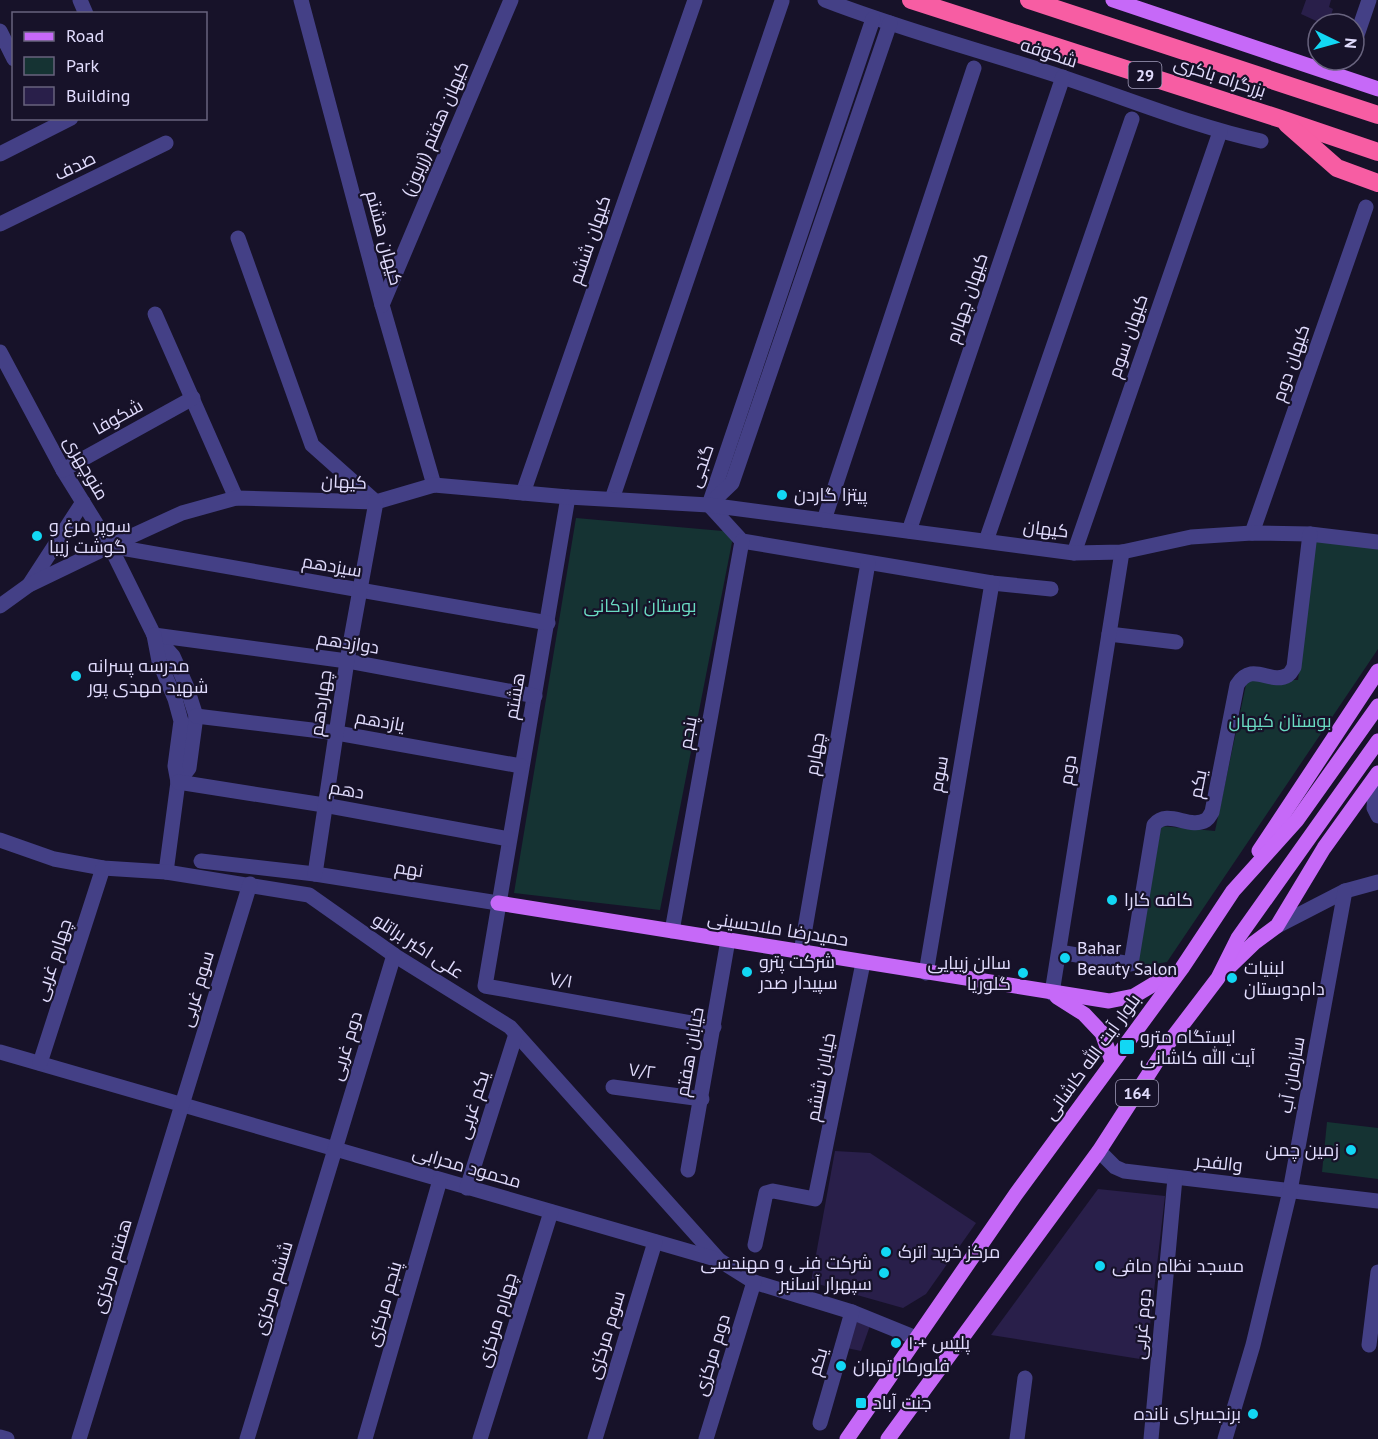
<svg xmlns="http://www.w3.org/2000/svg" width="1378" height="1439" viewBox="0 0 1378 1439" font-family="'PT Sans',Cairo,sans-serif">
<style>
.green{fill:#153333}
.building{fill:#291f4a}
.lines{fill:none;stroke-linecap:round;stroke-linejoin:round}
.minor{stroke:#444086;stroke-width:15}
.major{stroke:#c669f8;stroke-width:15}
.highway{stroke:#f75da3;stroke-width:18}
.poi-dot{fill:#12d7f4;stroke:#171229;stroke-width:2}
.labels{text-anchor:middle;stroke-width:4.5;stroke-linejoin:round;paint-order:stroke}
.shield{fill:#171229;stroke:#a49fbd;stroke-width:1.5}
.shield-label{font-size:16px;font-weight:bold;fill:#e1dcfd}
.street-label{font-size:18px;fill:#e1dcfd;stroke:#171229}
.poi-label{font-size:18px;fill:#e1dcfd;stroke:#171229;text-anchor:start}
.park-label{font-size:18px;fill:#6adbc2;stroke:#171229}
</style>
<rect width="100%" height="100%" fill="#171229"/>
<g class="green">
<polygon points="576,518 734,532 660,910 514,893"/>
<polygon points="1316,539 1378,546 1378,649 1167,962 1137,967 1161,826 1215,831 1247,680 1298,680"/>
<polygon points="1327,1122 1378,1128 1378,1179 1322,1172"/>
</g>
<g class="building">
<polygon points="1306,0 1331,0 1329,7 1333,9 1328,24 1323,24 1301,14"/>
<polygon points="835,1151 870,1153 976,1223 926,1294 903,1308 811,1282"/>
<polygon points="1098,1189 1165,1196 1146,1360 991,1335"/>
<polygon points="854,1313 872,1320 861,1351 842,1347"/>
</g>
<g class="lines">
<g class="minor">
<polyline points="80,0 86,14"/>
<polyline points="301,0 382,305 434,485"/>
<path d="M 825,0 C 902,30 983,51 1062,77 C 1129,99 1193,126 1261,141"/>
<polyline points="0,31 14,59"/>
<polyline points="1356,38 1369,0"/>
<polyline points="0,154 71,118"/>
<polyline points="0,224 166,143"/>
<polyline points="238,238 312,445 376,502"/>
<polyline points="382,305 511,0"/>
<polyline points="155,314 236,498"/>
<polyline points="0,352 63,470 110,546 154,635 173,656 186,685 196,716 189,768 178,782"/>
<polyline points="63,470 193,398"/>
<polyline points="523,493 695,0"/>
<polyline points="568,497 485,986 714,1027"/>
<polyline points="612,499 782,1"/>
<polyline points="710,502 873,19"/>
<polyline points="709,505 732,483 890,23"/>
<polyline points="709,505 742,541 992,583 1051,589"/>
<polyline points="824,520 974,68"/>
<polyline points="909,531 1063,77"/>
<polyline points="1252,533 1366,207"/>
<polyline points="986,541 1132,119"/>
<polyline points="110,546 548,623"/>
<polyline points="1074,553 1220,132"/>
<polyline points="29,585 83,502"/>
<polyline points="0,606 29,585 110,546 182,513 236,498 376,502 434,485 568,497 709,505 1074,553 1122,552 1191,537 1252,533 1310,534 1378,542"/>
<polyline points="1109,634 1176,642"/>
<polyline points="154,635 347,661 535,696"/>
<polyline points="154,635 159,661 175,699 181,721 175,766 178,782 166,872"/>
<polyline points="196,716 337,733 521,766"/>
<polyline points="1376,777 1374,808 1378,816"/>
<polyline points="178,782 324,805 509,839"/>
<polyline points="0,840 54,859 103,868 166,872 309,895 394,955 510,1027 719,1260"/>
<polyline points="201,861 315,874 498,903"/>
<polyline points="315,874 347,661 376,502"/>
<polyline points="1277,926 1345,891 1378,882"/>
<polyline points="672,931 742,541"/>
<polyline points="801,952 868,563"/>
<path d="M 1059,952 L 1131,964 L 1154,825 C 1168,808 1189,830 1206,820 C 1209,818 1210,815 1212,812 L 1237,685 C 1253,660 1270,686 1288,675 C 1291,673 1292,670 1294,667 L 1310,534"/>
<polyline points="926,973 992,583"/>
<polyline points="1052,993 1122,552"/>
<polyline points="0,1052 719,1260 754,1282 852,1312 916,1338"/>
<polyline points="40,1063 103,868"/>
<polyline points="613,1087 702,1099"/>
<polyline points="1099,1151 1115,1167 1124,1171 1378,1201"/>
<polyline points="688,1170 728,940"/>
<polyline points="467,1188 516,1034"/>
<polyline points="755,1245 766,1193 773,1191 815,1199 863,963"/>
<polyline points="1369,1345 1378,1272"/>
<polyline points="820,1423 852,1312"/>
<polyline points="0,1437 7,1439"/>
<polyline points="79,1439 250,884"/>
<polyline points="247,1439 394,955"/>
<polyline points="365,1439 440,1180"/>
<polyline points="480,1439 551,1212"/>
<polyline points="595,1439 655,1242"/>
<polyline points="706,1439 754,1282"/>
<polyline points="1017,1439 1025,1378"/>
<polyline points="1151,1439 1175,1178"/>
<polyline points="1225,1439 1253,1345 1290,1191 1345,891"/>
</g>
<g class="major">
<polyline points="1113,0 1378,89"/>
<polyline points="1259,851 1378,671"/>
<polyline points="498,903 1109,1001 1134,996 1174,972"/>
<polyline points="1226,970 1254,943 1277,926 1324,848 1378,773"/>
<polyline points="1057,997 1084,1014 1102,1033 1112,1061"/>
<polyline points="847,1439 1016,1194 1182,968 1233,891 1297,820 1378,706"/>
<polyline points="888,1439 1099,1151 1170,1041 1218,978 1238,938 1378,741"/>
</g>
<g class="highway">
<polyline points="911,0 1281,119 1378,152"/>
<polyline points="1029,0 1378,115"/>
<polyline points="1287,124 1337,168 1378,183"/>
</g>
</g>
<g class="poi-dot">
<circle cx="782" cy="495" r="6"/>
<circle cx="37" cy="536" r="6"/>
<circle cx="76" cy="676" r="6"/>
<circle cx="1112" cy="900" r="6"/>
<circle cx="1065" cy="958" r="6"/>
<circle cx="747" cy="972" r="6"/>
<circle cx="1023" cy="973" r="6"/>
<circle cx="1232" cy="978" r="6"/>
<rect x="1119" y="1039" width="16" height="16" rx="3"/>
<circle cx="1351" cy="1150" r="6"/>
<circle cx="886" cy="1252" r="6"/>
<circle cx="1100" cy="1266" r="6"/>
<circle cx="884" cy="1273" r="6"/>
<circle cx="896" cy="1343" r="6"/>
<circle cx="841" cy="1366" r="6"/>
<rect x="855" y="1397" width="12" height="12" rx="3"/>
<circle cx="1253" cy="1414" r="6"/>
</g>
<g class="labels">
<g class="shield">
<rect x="1128.5" y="62" width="33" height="26" rx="4.5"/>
<rect x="1116" y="1080" width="42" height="26" rx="4.5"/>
</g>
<g class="shield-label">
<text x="1145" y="81">29</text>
<text x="1137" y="1099">164</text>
</g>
<g class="street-label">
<text transform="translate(1049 53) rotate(18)" y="6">شکوفه</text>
<text transform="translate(1220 77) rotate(18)" y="6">بزرگراه باکری</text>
<text transform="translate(435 129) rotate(-67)" y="6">کیهان هفتم (زریون)</text>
<text transform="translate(75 166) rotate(-26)" y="6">صدف</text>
<text transform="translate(384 238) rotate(75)" y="6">کیهان هشتم</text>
<text transform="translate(590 240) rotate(-71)" y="6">کیهان ششم</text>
<text transform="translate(967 298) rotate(-71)" y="6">کیهان چهارم</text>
<text transform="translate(1128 336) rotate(-71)" y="6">کیهان سوم</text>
<text transform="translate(1291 363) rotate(-71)" y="6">کیهان دوم</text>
<text transform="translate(118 417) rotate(-29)" y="6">شکوفا</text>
<text transform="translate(701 466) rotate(-71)" y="6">گنجی</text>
<text transform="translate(86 468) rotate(60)" y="6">منوچهری</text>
<text transform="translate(344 482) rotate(2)" y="6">کیهان</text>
<text transform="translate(1046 529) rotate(7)" y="6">کیهان</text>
<text transform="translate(332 566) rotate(10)" y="6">سیزدهم</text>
<text transform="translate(348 643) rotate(9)" y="6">دوازدهم</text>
<text transform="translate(515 696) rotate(-80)" y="6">هشتم</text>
<text transform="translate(321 703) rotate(-82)" y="6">چهاردهم</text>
<text transform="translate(380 721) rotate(10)" y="6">یازدهم</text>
<text transform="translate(688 733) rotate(-80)" y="6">پنجم</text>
<text transform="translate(815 754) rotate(-80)" y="6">چهارم</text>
<text transform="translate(1068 770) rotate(-81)" y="6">دوم</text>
<text transform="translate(939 774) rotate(-80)" y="6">سوم</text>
<text transform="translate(1198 784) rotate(-79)" y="6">یکم</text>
<text transform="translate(347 790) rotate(10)" y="6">دهم</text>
<text transform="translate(409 869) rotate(9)" y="6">نهم</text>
<text transform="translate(778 929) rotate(9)" y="6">حمیدرضا ملاحسینی</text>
<text transform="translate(418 946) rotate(33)" y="6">علی اکبر براتلو</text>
<text transform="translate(53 960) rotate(-72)" y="6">چهارم غربی</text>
<text transform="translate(561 980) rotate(10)" y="6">۷/۱</text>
<text transform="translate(197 989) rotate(-73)" y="6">سوم غربی</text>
<text transform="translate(346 1046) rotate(-73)" y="6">دوم غربی</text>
<text transform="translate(690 1052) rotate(-80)" y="6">خیابان هفتم</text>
<text transform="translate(1092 1057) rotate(-54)" y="6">بلوار آیت الله کاشانی</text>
<text transform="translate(642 1071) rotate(7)" y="6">۷/۲</text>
<text transform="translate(1292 1075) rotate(-80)" y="6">سازمان آب</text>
<text transform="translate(821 1077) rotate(-79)" y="6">خیابان ششم</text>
<text transform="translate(473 1105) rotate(-72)" y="6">یکم غربی</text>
<text transform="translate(1219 1163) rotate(6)" y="6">والفجر</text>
<text transform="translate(467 1167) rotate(16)" y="6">محمود محرابی</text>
<text transform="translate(112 1266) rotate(-73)" y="6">هفتم مرکزی</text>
<text transform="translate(273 1288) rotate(-73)" y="6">ششم مرکزی</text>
<text transform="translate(384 1304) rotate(-74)" y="6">پنجم مرکزی</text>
<text transform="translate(497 1320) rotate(-73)" y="6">چهارم مرکزی</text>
<text transform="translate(1142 1324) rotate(-85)" y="6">دوم غربی</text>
<text transform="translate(606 1335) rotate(-73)" y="6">سوم مرکزی</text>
<text transform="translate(712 1355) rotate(-73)" y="6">دوم مرکزی</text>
<text transform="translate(818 1362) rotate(-74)" y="6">یکم</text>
</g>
<g class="poi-label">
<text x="794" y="501">پیتزا گاردن</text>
<text x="49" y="532">سوپر مرغ و<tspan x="49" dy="21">گوشت زیبا</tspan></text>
<text x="88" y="672">مدرسه پسرانه<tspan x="88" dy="21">شهید مهدی پور</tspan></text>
<text x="1124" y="906">کافه کارا</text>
<text x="1077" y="954">Bahar<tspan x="1077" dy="21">Beauty Salon</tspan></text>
<text x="759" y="968">شرکت پترو<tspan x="759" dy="21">سپیدار صدر</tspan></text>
<text x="1011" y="969" text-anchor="end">سالن زیبایی<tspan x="1011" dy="21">گلوريا</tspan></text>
<text x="1244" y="974">لبنیات<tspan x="1244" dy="21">دام‌دوستان</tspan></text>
<text x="1140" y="1043">ایستگاه مترو<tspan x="1140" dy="21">آیت الله کاشانی</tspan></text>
<text x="1339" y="1156" text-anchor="end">زمین چمن</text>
<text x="898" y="1258">مرکز خرید اترک</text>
<text x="872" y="1269" text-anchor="end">شرکت فنی و مهندسی<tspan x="872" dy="21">سپهرار آسانبر</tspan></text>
<text x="1112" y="1272">مسجد نظام مافی</text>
<text x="908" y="1349">پلیس +۱۰</text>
<text x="853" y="1372">فلورمار تهران</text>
<text x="873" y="1409">جنت آباد</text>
<text x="1241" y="1420" text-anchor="end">برنجسرای نانده</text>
</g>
<g class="park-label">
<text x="640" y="612">بوستان اردکانی</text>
<text x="1280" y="727">بوستان کیهان</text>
</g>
</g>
<rect x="12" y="12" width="195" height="108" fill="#171229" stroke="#68637e" stroke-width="1.5"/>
<rect x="24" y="32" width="30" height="9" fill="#c669f8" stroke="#68637e" stroke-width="1.5"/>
<text x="66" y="42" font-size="18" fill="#e1dcfd">Road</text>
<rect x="24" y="57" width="30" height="18" fill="#153333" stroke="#68637e" stroke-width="1.5"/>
<text x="66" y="72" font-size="18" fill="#e1dcfd">Park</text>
<rect x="24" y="87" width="30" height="18" fill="#291f4a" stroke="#68637e" stroke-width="1.5"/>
<text x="66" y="102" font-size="18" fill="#e1dcfd">Building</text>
<g transform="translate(1336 42) rotate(95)"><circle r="28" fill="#171229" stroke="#68637e" stroke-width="1.5"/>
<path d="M0-4.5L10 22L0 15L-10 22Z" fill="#12d7f4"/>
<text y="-9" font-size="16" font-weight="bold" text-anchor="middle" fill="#e1dcfd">N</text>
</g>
</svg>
